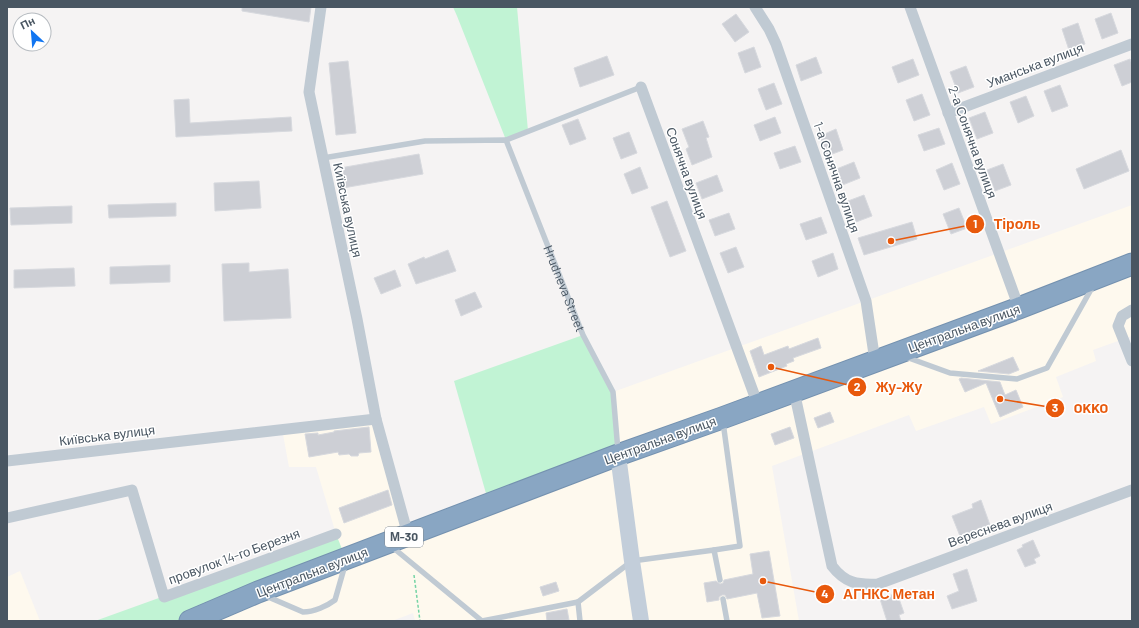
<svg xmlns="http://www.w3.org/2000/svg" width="1139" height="628" viewBox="0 0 1139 628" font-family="Barlow,sans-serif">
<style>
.commercial{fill:#fef9ee}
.green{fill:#c1f3d4}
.building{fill:#cdcfd5;stroke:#d7d9de}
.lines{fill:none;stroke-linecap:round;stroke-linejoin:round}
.highway-casing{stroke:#7491af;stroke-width:23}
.path{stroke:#76d4a5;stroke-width:1.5;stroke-dasharray:3 2;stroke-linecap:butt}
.lane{stroke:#c0cad3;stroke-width:5.5}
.street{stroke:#c0cad3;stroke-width:11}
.secondary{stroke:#c3ceda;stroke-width:16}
.highway{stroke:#89a6c3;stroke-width:21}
.labels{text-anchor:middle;stroke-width:3;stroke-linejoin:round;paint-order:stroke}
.shield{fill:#fff;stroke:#808991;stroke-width:1}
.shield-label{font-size:12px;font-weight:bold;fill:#495662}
.street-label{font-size:13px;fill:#495662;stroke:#fff}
.leader{fill:none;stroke:#e8590c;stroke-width:1.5}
.callout-dot{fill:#e8590c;stroke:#fff;stroke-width:1.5}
.mark-label{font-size:12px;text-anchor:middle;font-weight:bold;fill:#fff}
.callout-label{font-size:14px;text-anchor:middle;font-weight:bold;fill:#e8590c;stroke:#fff;stroke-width:3;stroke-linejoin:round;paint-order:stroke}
</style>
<rect width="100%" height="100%" fill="#f5f3f3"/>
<g class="commercial">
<polygon points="1132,205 1132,336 1093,350 1096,361 1056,377 1063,397 991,424 984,407 916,431 909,415 772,466 799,621 415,621 413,613 392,621 193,621 336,534 316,467 289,467 282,429 376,419 408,535 618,455 613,392"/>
<polygon points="20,571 40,621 7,621 7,577"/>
</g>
<g class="green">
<polygon points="453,7 517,7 528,131 506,140 457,16"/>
<polygon points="583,335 613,392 618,455 489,504 454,381"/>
<polygon points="336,534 346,559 190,621 95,621"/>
</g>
<g class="building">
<polygon points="242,7 311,7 309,22 242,11"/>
<polygon points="1111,13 1118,33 1102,39 1095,19"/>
<polygon points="736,14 749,32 735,42 722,24"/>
<polygon points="1078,23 1085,44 1069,50 1062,29"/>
<polygon points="754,47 761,67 745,73 738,53"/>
<polygon points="607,56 614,75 580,87 574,68"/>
<polygon points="816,57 822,73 801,81 796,65"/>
<polygon points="913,59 919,75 898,83 892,67"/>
<polygon points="1130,59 1132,64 1132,82 1122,86 1114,65"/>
<polygon points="348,61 356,133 336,135 329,63"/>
<polygon points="966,66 974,87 958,93 950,72"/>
<polygon points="774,83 782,104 766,110 758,89"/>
<polygon points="1060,85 1068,106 1052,112 1044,91"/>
<polygon points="922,94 930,115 914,121 906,100"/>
<polygon points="1026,96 1034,116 1018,123 1010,102"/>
<polygon points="189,99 190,123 291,117 292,131 176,137 174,100"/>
<polygon points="985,112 993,133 977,139 969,118"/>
<polygon points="775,117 781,133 760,141 754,125"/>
<polygon points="578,119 586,139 570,145 562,125"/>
<polygon points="703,121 709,137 706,138 712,157 692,165 686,149 689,147 682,129"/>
<polygon points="939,128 945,144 924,151 918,135"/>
<polygon points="836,129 843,150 827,156 820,136"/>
<polygon points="629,132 637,153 621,159 613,138"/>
<polygon points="795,146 801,162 780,169 774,153"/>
<polygon points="1121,150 1129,171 1084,189 1076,169"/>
<polygon points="419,154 423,174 343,188 340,168"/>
<polygon points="854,162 860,178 840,186 834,170"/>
<polygon points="952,163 960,184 944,190 936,170"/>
<polygon points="1003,164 1011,185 995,191 987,170"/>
<polygon points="640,167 648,188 632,194 624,174"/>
<polygon points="717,175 723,191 702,199 696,183"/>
<polygon points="259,181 261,208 215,211 214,183"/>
<polygon points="864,195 872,216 856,222 848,201"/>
<polygon points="667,201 686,251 670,257 651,207"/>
<polygon points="176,203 176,216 109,218 108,205"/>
<polygon points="72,206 72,223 11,225 10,208"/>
<polygon points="959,208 967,228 951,234 943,214"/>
<polygon points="729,213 735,229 715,236 709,220"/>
<polygon points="821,217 827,233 806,240 800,224"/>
<polygon points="912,222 917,239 864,255 858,238"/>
<polygon points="736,247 744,267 728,273 720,253"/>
<polygon points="448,250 456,271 416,284 408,264 424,257 425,259"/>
<polygon points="833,253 838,269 818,277 812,261"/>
<polygon points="249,263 249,272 288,269 291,318 224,321 222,264"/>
<polygon points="170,265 170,282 110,284 110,267"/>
<polygon points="74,268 75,286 14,288 14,270"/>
<polygon points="395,270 401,286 381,294 374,278"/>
<polygon points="475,292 482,307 461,316 455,300"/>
<polygon points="818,338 821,348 793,358 794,361 786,364 787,366 759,377 750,351 761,346 764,355 788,346 789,349"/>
<polygon points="1013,357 1019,370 1009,374 978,371"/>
<polygon points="961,378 1000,382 1005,395 1016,390 1023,407 1000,417 986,383 965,392 959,379"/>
<polygon points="830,412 834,422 818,428 814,418"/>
<polygon points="369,427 371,452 359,453 358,456 351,456 349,454 339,455 338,452 309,457 305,434 318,433 318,435 334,432 334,431"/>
<polygon points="790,427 794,438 775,445 771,434"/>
<polygon points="388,490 392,505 344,523 339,508"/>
<polygon points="981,500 990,525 960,536 952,516 973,508 972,504"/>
<polygon points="1033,540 1040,556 1034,559 1036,563 1025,567 1017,550 1023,547 1022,545"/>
<polygon points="769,551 780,616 762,618 757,593 727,599 725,595 722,595 719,597 719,600 707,602 704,583 716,581 720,584 723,583 724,580 753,574 750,554"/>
<polygon points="967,569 977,601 952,609 947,596 959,591 953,574"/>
<polygon points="556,582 559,591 543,596 540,587"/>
<polygon points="897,593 904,613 899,615 901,621 887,621 880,599"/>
<polygon points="567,609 569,620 547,621 546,613"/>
</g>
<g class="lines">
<defs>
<polyline id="highway" points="190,621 258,592 618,455 722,418 1019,308 1132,264"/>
</defs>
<use href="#highway" class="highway-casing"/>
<polyline class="path" points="414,575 420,621"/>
<g class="lane">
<polyline points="506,140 641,87"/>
<path id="s1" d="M 323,158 L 425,141 L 506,140 L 583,335 L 613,392 L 618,451"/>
<polyline points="906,357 950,373 1017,379 1047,368 1093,286"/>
<polyline points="391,546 482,621"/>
<polyline points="714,550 740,546 723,422"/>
<path d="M 266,596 L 303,612 C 314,612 327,606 335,600 L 345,565"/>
<polyline points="723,599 727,621"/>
<polyline points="578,602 580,621"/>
<polyline points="482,621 578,602 632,561 714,550 720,580"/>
</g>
<g class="street">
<polyline points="321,7 309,92 357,319 376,419 408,535"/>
<polyline points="755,7 769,29 776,44 866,301 875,361"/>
<polyline points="910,7 1019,308"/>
<polyline points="641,87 758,405"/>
<polyline points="948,113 1132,44"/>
<polyline points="1132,310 1122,316 1118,326 1132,361"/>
<path d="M 794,391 L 832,566 C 845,583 857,585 878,584 L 1132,490"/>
<polyline points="7,461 376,419"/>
<polyline points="7,518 132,490 164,597 336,534"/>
</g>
<polyline class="secondary" points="618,455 632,561 641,621"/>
<use href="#highway" class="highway"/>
</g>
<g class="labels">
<rect class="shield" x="385" y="527" width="38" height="20" rx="3"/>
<g class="shield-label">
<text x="404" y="541">М-30</text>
</g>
<g class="street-label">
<text transform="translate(1035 65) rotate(-21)" y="5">Уманська вулиця</text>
<text transform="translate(973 142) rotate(70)" y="5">2-а Сонячна вулиця</text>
<text transform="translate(687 173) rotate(70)" y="5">Сонячна вулиця</text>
<text transform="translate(837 177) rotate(71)" y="5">1-а Сонячна вулиця</text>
<text transform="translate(348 210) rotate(78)" y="5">Київська вулиця</text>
<text dy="5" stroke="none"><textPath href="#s1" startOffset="344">Hrudneva Street</textPath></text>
<text transform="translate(964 328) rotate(-20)" y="5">Центральна вулиця</text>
<text transform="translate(107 435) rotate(-7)" y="5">Київська вулиця</text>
<text transform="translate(660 440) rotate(-20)" y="5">Центральна вулиця</text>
<text transform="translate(1000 524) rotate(-20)" y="5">Вереснева вулиця</text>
<text transform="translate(234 556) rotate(-20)" y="5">провулок 14-го Березня</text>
<text transform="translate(312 572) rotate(-21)" y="5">Центральна вулиця</text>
</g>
</g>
<path class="leader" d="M891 241L975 224M771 367L857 387M1000 399L1055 408M763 581L825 594"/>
<g class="callout-dot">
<circle cx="891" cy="241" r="4"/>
<circle cx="771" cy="367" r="4"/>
<circle cx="1000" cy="399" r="4"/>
<circle cx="763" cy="581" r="4"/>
<circle cx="975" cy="224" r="10"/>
<circle cx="857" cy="387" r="10"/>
<circle cx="1055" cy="408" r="10"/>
<circle cx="825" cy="594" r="10"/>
</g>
<g class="mark-label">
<text x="975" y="228">1</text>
<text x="857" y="391">2</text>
<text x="1055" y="412">3</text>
<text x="825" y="598">4</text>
</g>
<g class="callout-label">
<text x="1017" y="229">Тіроль</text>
<text x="899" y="392">Жу-Жу</text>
<text x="1091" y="413">OKKO</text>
<text x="889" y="599">АГНКС Метан</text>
</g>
<rect width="1139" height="628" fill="none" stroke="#495662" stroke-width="16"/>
<g transform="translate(32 32) rotate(334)"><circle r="19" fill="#ffffff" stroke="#b6bbc0"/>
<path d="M0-3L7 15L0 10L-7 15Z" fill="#1175f1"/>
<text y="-6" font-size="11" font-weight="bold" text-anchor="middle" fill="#495662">Пн</text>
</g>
</svg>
